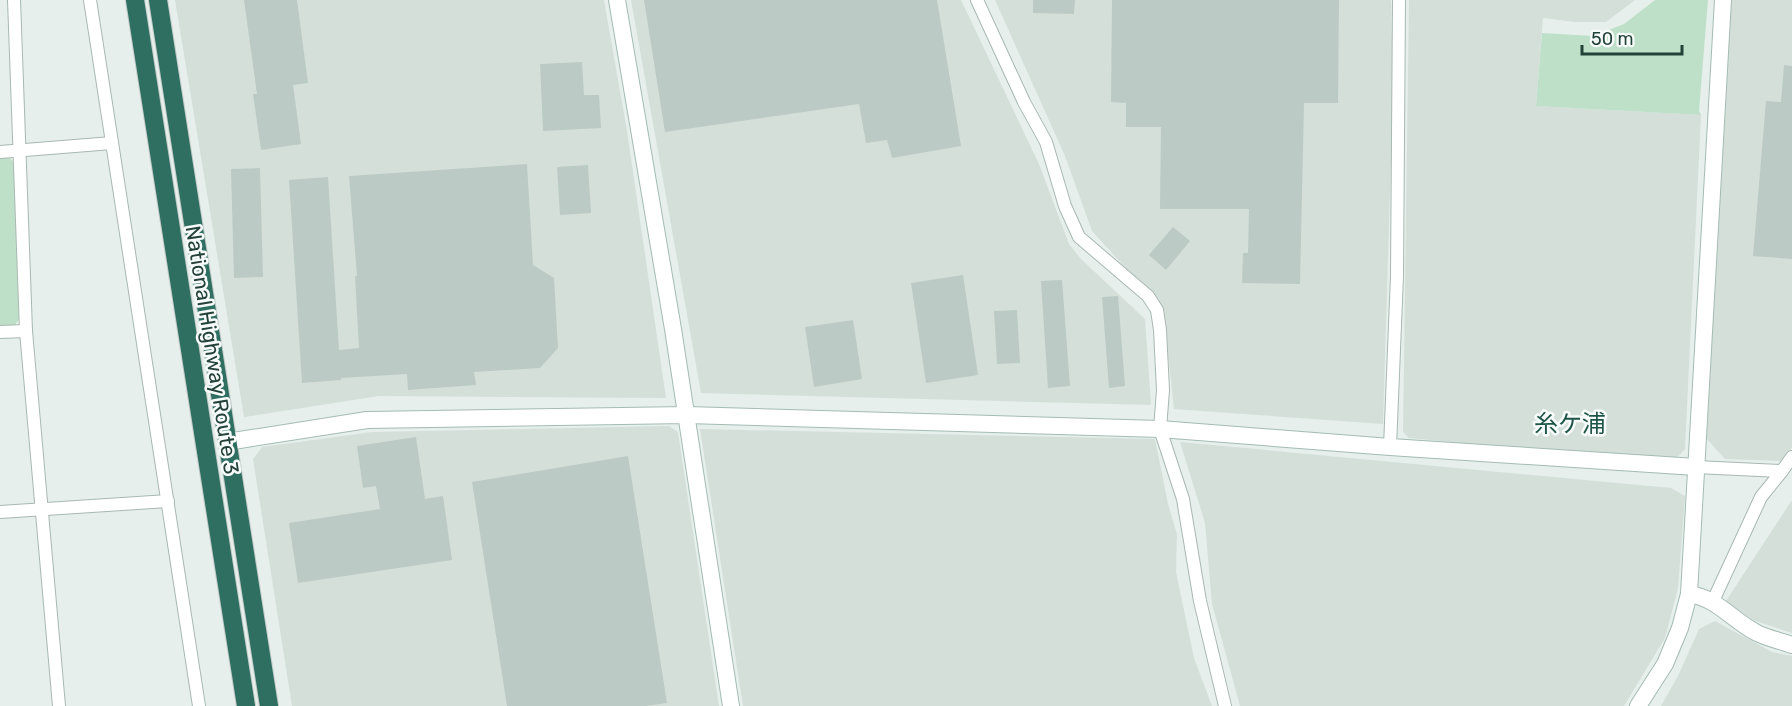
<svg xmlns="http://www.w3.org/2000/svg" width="1792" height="706" viewBox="0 0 1792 706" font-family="Rubik,'Noto Sans JP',sans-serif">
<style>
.built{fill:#d4dfda}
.green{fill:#bfe0c8}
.building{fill:#bbcac4}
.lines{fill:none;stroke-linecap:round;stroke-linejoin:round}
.street-casing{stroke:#a8b8b2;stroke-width:14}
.secondary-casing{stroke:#a4bbb3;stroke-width:18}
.highway-casing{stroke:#c2cac8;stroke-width:20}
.street{stroke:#fff;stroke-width:12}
.secondary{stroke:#fff;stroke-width:16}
.highway{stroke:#2f6f62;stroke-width:18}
.labels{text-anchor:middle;stroke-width:5;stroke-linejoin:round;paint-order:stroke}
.street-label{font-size:21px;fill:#24423a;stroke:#f7fbf9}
.quarter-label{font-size:24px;fill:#1f5548;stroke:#f7fbf9}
</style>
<rect width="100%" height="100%" fill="#e6efeb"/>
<g class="built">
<polygon points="175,0 604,0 627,131 666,398 379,396 244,417"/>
<polygon points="631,0 961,0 1039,164 1069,244 1081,259 1145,319 1151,405 701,393"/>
<polygon points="995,0 1391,0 1393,94 1383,424 1174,409 1163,309 1092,231 1065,156"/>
<polygon points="1409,0 1635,0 1606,22 1575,22 1543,18 1536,106 1701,115 1685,449 1672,463 1409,438 1403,432"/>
<polygon points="1731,0 1792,0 1792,447 1783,461 1725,459 1706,438"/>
<polygon points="669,426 678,432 719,706 292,706 253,459 262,447 372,432"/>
<polygon points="700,429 1155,439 1168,504 1177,534 1176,572 1194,658 1212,706 743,706"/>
<polygon points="1180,442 1671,488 1685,496 1678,588 1665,638 1624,706 1240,706 1212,604 1205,523"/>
<polygon points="1792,500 1792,633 1755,621 1726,601"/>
<polygon points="1715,621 1772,652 1792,656 1792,706 1661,706 1678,676 1699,629"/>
</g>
<g class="green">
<polygon points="1655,0 1708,0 1699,111 1701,115 1536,106 1542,33 1593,36 1624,24"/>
<polygon points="0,157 8,157 14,162 19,319 15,325 0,326"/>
</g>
<g class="building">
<polygon points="244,0 297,0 308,83 293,85 301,144 261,150 253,94 257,94"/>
<polygon points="644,0 937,0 961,146 892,158 887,140 866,143 859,104 665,132"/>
<polygon points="1033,0 1075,0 1074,14 1033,13"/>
<polygon points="1112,0 1339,0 1338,103 1304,103 1300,284 1242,283 1243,253 1248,253 1249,209 1160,209 1161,127 1126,127 1126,103 1111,102"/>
<polygon points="582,62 584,95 599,95 601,128 543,131 540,64"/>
<polygon points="1784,65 1792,66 1792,259 1753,256 1766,101 1781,102"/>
<polygon points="527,164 533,265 554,278 558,348 540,368 474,372 476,385 408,390 407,374 341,378 341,380 302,383 289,180 328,177 339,350 359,348 355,276 357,276 349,176"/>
<polygon points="588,165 591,213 560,215 557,167"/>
<polygon points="260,168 263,277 234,278 231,169"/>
<polygon points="1173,227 1190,241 1166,270 1149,255"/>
<polygon points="963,275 978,375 926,383 911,283"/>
<polygon points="1062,280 1070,386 1048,388 1041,281"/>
<polygon points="1118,296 1125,386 1109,388 1102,297"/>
<polygon points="1017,310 1020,363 997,364 994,311"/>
<polygon points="853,320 862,379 814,387 805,327"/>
<polygon points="416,437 425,499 443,496 452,560 298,583 289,523 380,509 376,486 363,488 357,446"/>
<polygon points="628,456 667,703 646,706 507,706 472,482"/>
</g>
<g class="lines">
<defs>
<g id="street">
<polyline points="14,0 26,331 59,706"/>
<polyline points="90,0 199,706"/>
<polyline points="977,0 1024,102 1046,142 1065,206 1079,237 1148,296 1157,310 1160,330 1163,390 1160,429 1183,499 1200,601 1225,706"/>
<polyline points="0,152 112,143"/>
<polyline points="0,332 26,331"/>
<polyline points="1390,447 1397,276 1399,0"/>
<polyline points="1696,467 1782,471 1792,457"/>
<polyline points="0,512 168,501"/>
<polyline points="1713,601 1761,497 1782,471"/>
</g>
<g id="secondary">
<polyline points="617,0 673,329 731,706"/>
<polyline points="227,442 367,420 687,415 1160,429 1390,447 1696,467"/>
<path d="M 1689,594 C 1717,598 1732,620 1757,633 C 1767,638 1781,641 1792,645"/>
<polyline points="1638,706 1665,664 1680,628 1689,594 1723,0"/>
</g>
<g id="highway">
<polyline points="135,0 246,706"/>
<polyline points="158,0 269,706"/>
</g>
</defs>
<use href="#street" class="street-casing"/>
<use href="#secondary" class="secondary-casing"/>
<use href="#highway" class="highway-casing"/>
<use href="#street" class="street"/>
<use href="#secondary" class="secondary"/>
<use href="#highway" class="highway"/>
</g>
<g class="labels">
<g class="street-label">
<text transform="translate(212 350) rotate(81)" y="7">National Highway Route 3</text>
</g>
<g class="quarter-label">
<text x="1570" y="432">糸ケ浦</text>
</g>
</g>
<path d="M1582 45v9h100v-9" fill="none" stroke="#24423a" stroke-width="3"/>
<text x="1591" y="45" font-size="18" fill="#24423a" stroke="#f7fbf9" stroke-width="4.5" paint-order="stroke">50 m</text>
</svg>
